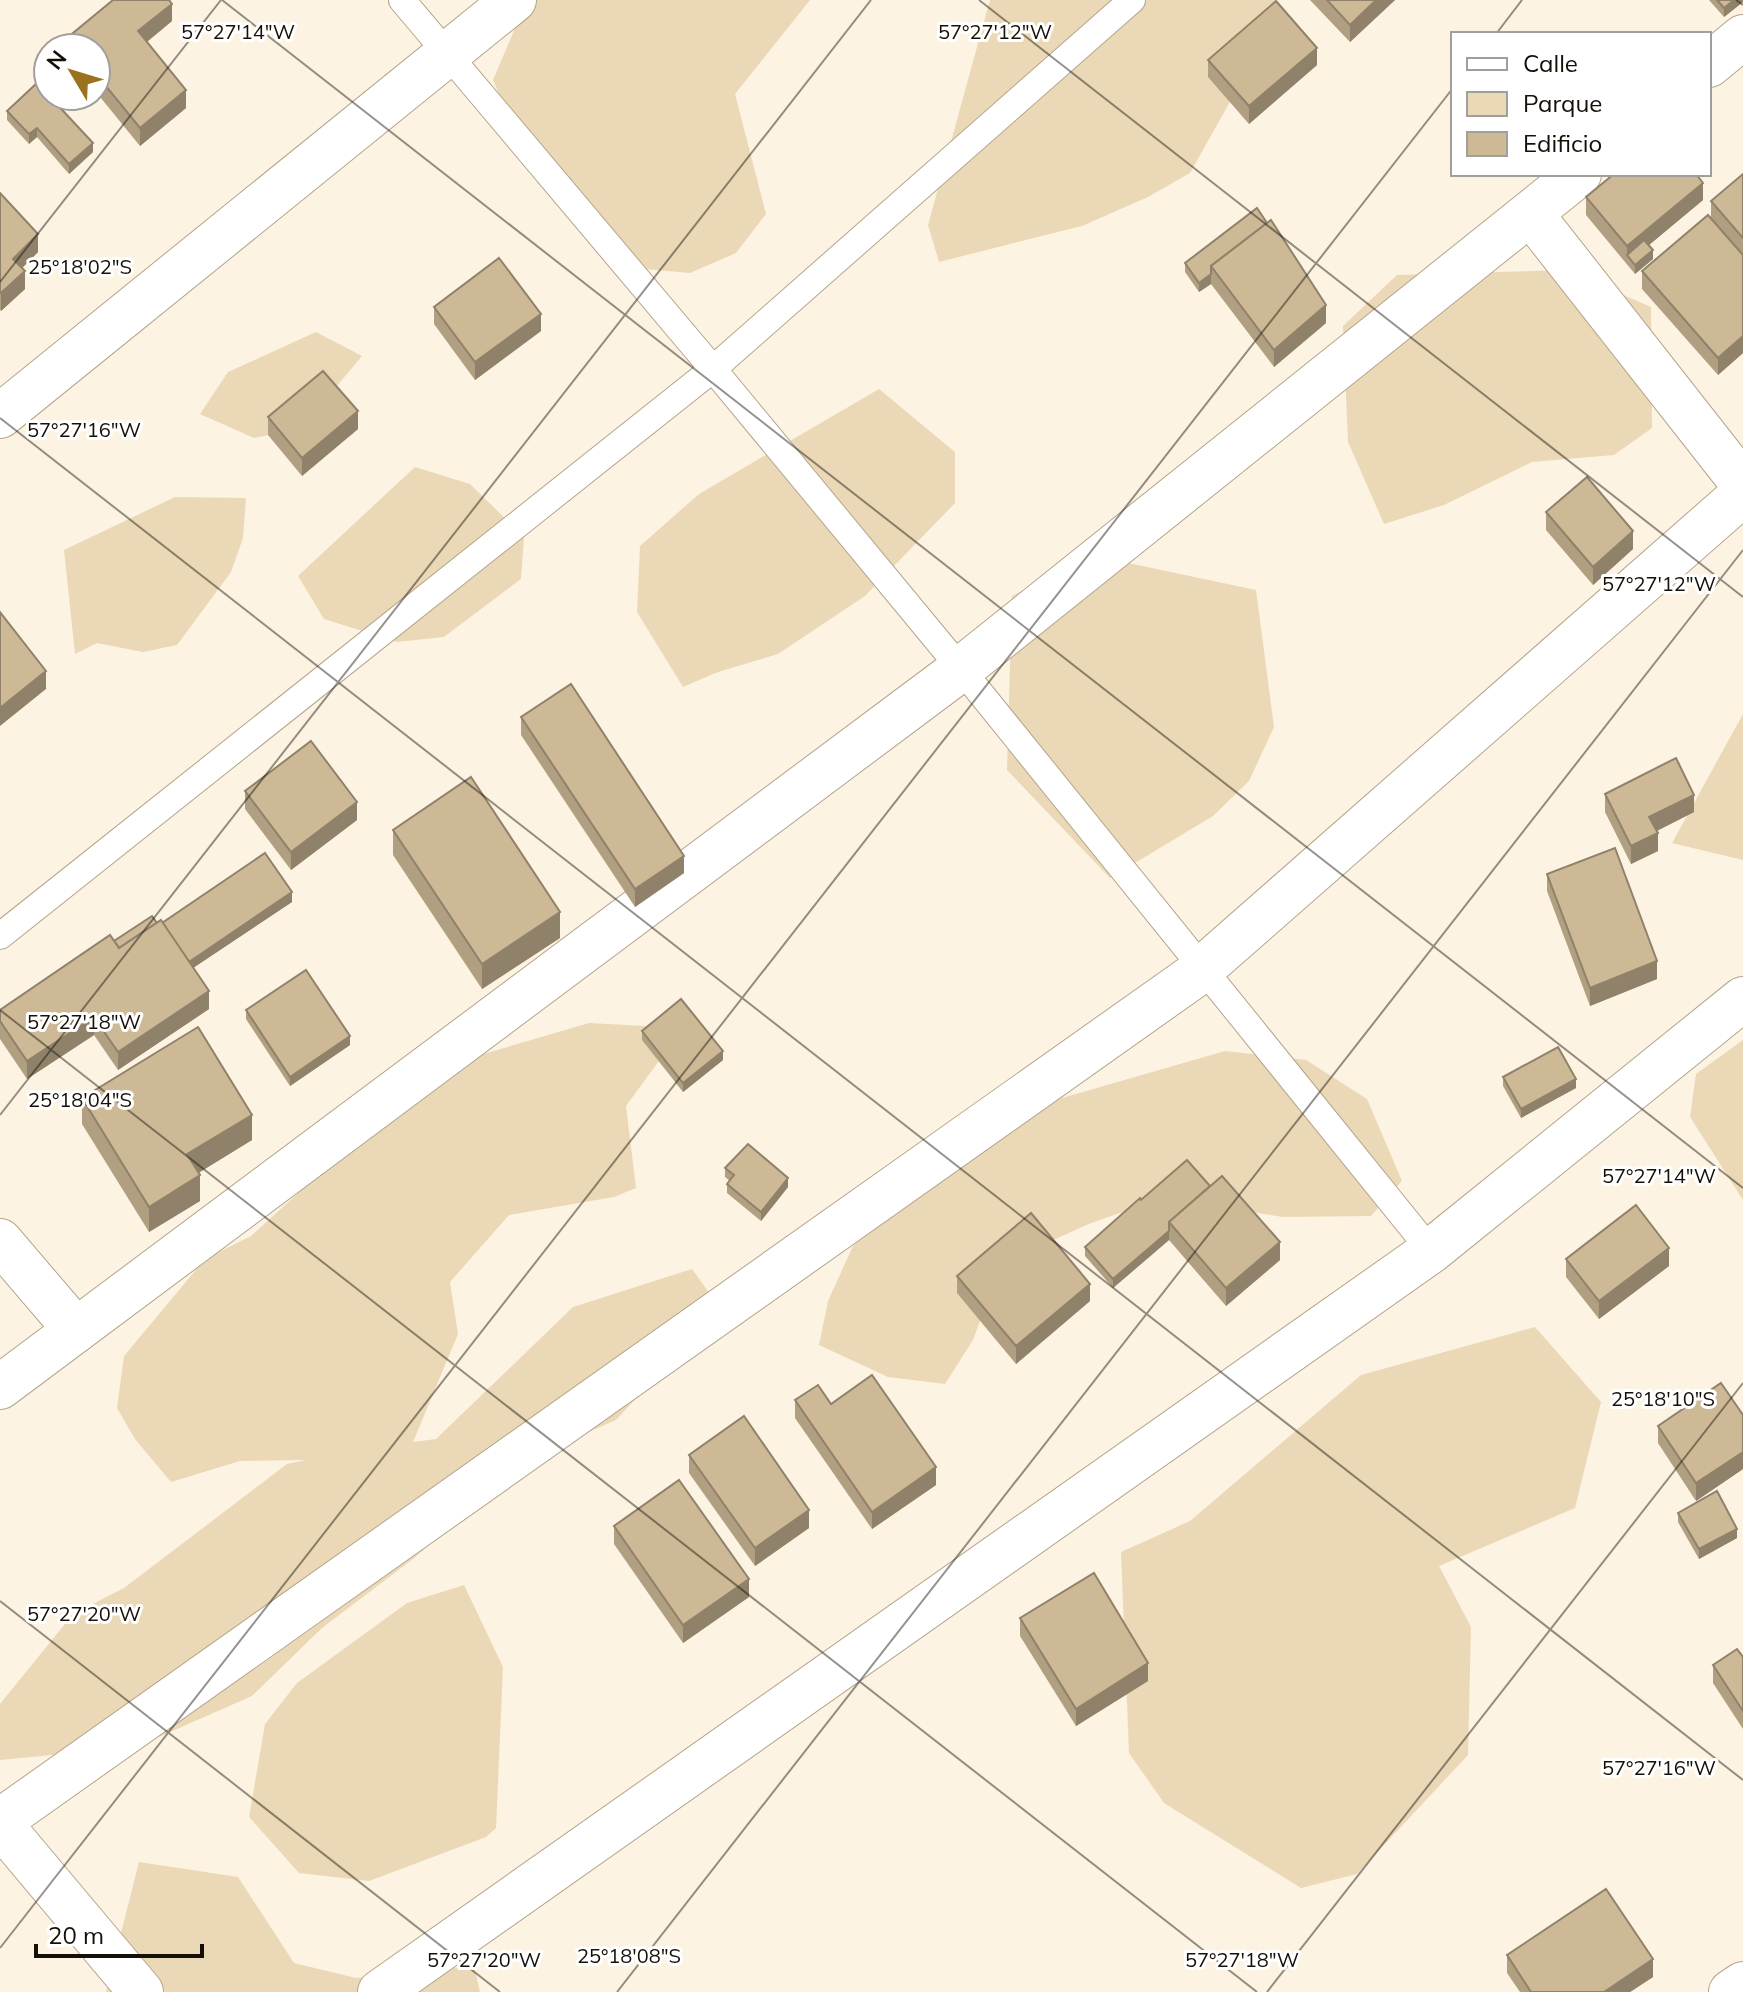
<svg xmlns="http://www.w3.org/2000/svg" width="1743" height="1992" viewBox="0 0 1743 1992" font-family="Mulish,sans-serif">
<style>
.green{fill:#ebd8b7}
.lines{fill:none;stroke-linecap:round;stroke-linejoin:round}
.service-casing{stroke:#b4a58b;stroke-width:28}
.minor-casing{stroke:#b4a58b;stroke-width:46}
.secondary-casing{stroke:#b4a58b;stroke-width:46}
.service{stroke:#fff;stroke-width:26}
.minor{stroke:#fff;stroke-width:44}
.secondary{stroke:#fff;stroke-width:44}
.wall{fill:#b19f82}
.shaded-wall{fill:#90826a}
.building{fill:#ceb997;stroke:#90826a;stroke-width:2}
.ticks{fill:none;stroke:#151007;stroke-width:2;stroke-opacity:0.45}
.ticks-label{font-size:20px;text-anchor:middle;fill:#151007;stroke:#fff;stroke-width:6;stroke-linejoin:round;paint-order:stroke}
</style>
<rect width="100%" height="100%" fill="#fdf3e2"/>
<g class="green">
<polygon points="527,0 810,0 735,94 766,214 736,253 690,273 611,266 538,183 493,80"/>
<polygon points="990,0 1276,0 1249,68 1190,173 1148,197 1082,226 939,262 928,225"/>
<polygon points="1566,270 1651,307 1652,428 1614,455 1532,462 1444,505 1384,524 1348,442 1343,326 1397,275"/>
<polygon points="316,332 362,356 301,429 254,438 200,414 228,372"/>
<polygon points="879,389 955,452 955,503 865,596 778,654 718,672 683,687 637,612 640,546 699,494"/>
<polygon points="415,467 470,484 524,537 521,579 444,637 397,642 324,619 298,576"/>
<polygon points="175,497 246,498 243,538 231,572 177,645 143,652 97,643 75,654 64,550"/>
<polygon points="1095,556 1256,590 1274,727 1249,781 1213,816 1110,878 1007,770 1012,596"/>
<polygon points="1743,714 1743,860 1672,843"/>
<polygon points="589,1023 683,1028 626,1106 636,1188 614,1197 509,1215 450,1282 458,1334 413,1442 436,1439 573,1307 692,1269 720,1308 616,1420 568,1441 470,1510 413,1559 322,1628 252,1696 161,1736 115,1749 0,1760 0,1704 73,1614 124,1588 287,1464 306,1460 240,1461 171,1482 135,1439 117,1408 124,1356 205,1259 251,1236 348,1148 470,1058"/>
<polygon points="1743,1040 1743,1200 1690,1117 1696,1074"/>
<polygon points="1225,1051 1306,1060 1367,1099 1402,1181 1371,1216 1283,1217 1220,1207 1123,1212 1091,1223 1051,1241 992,1288 973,1340 945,1384 888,1377 819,1345 828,1301 853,1246 1017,1111"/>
<polygon points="1535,1327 1601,1402 1575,1508 1439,1566 1471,1627 1468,1755 1357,1874 1301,1888 1164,1803 1129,1753 1121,1552 1190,1521 1361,1375"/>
<polygon points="464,1585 503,1667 496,1828 486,1837 369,1881 299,1873 249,1817 265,1724 297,1683 407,1603"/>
<polygon points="139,1862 238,1877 294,1963 356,1978 474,1966 480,1992 106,1992"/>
</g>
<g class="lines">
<defs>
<g id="service">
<polyline points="402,0 713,369 961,669 1431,1251"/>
<polyline points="0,936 713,369 1132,0"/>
</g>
<g id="minor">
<polyline points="1709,65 1743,37"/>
<polyline points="1531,214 1743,484"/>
<polyline points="0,416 514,0"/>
<polyline points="0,1241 76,1330"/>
<polyline points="0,1387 961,669 1579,174"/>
<polyline points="0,1821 1195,975 1743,494"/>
<polyline points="0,1824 141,1992"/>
<polyline points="380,1992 1431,1251 1743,999"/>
</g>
<polyline id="secondary" points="1731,1992 1743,1984"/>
</defs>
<use href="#service" class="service-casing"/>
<use href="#minor" class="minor-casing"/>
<use href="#secondary" class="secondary-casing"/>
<use href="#service" class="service"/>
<use href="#minor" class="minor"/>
<use href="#secondary" class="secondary"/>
</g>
<g class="wall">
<polygon points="1310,0 1395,0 1350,42"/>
<polygon points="1709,0 1743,0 1743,2 1724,17"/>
<polygon points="172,21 147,42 186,108 140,146 96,92 96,48 67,48 67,38"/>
<polygon points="1208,60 1317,65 1249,124 1208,77"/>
<polygon points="7,111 93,152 69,174 37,137 29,144 7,120"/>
<polygon points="1743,174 1743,353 1718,375 1642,289 1642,271 1711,218 1711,201"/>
<polygon points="0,193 38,252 22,268 25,289 1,311 0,310"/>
<polygon points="1586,197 1703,200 1649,245 1653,259 1635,274 1586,215"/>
<polygon points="1257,208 1326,323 1274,367 1211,284 1199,292 1185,272 1185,263"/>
<polygon points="434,307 541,331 475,380 434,324"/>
<polygon points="268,417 358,429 302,476 268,435"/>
<polygon points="1546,512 1633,549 1593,585 1546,530"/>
<polygon points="521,717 684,873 635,907 521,735"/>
<polygon points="245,791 357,820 291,870 245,809"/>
<polygon points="1605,794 1694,812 1656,831 1658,851 1631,864 1605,812"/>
<polygon points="393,830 560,938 482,989 393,855"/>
<polygon points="1547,874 1657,979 1590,1006 1547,891"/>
<polygon points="292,902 193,968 209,1009 118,1070 94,1035 27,1079 0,1039 0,1010 114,941 157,923"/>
<polygon points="246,1010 350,1045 290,1086 246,1019"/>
<polygon points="642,1031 723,1060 683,1092 642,1040"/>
<polygon points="1503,1077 1576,1088 1521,1118 1503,1086"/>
<polygon points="82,1098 252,1140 198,1173 200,1201 149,1232 82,1124"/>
<polygon points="725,1168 788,1187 761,1221 727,1193 727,1184 730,1181 725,1177"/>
<polygon points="1210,1186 1280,1260 1226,1306 1169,1240 1113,1288 1085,1256 1085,1247 1141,1200"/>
<polygon points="1566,1259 1669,1266 1599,1319 1566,1277"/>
<polygon points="957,1276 1090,1301 1016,1364 957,1293"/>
<polygon points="795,1400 831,1404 936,1485 872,1529 795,1418"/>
<polygon points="1743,1415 1743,1469 1696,1501 1658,1443 1658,1426"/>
<polygon points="689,1455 809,1528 755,1566 689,1473"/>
<polygon points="1678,1513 1737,1538 1699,1559 1678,1522"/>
<polygon points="614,1526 749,1597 683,1643 614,1544"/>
<polygon points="1020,1618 1148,1681 1076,1726 1020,1636"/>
<polygon points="1743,1657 1743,1729 1713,1683 1713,1665"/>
<polygon points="1507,1955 1653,1977 1630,1992 1520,1992 1507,1973"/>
</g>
<g class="shaded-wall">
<polygon points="1376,0 1395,0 1350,42 1350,25"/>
<polygon points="1734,0 1743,0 1743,2 1724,17 1724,8"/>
<polygon points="172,4 172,21 138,49 138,31"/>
<polygon points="1317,48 1317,65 1249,124 1249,106"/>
<polygon points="186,90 186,108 140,146 140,128"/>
<polygon points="37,128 37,137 29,144 29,134"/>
<polygon points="93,143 93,152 69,174 69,164"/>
<polygon points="1703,183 1703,200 1631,260 1627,255 1627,264 1627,246"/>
<polygon points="38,234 38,252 13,277 13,259"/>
<polygon points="1653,250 1653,259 1635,274 1635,265"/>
<polygon points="25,271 25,289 1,311 1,293"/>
<polygon points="1211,274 1211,284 1199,292 1199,283"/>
<polygon points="1326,305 1326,323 1274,367 1274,350"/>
<polygon points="541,314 541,331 475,380 475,362"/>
<polygon points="1743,336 1743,353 1718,375 1718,358"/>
<polygon points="358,411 358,429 302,476 302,458"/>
<polygon points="1633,531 1633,549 1593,585 1593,567"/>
<polygon points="46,671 46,689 0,726 0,708"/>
<polygon points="1694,795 1694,812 1649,835 1649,817"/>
<polygon points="357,802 357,820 291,870 291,852"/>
<polygon points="1658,833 1658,851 1631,864 1631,846"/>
<polygon points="684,856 684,873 635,907 635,889"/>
<polygon points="292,892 292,902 184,974 184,965"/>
<polygon points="560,912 560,938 482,989 482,964"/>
<polygon points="1657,961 1657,979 1590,1006 1590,988"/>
<polygon points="209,991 209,1009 118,1070 118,1052"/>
<polygon points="94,1017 94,1035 27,1079 27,1061"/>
<polygon points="350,1036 350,1045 290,1086 290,1077"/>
<polygon points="723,1051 723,1060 683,1092 683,1083"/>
<polygon points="1576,1079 1576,1088 1521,1118 1521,1109"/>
<polygon points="252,1115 252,1140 187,1180 187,1154"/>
<polygon points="200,1175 200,1201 149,1232 149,1207"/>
<polygon points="788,1178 788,1187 761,1221 761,1212"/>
<polygon points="1169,1231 1169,1240 1113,1288 1113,1279"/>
<polygon points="1280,1242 1280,1260 1226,1306 1226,1288"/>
<polygon points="1669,1248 1669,1266 1599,1319 1599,1301"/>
<polygon points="1090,1284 1090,1301 1016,1364 1016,1346"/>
<polygon points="1743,1452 1743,1469 1696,1501 1696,1483"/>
<polygon points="936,1467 936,1485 872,1529 872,1512"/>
<polygon points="809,1510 809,1528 755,1566 755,1548"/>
<polygon points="1737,1529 1737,1538 1699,1559 1699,1549"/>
<polygon points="749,1579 749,1597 683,1643 683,1625"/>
<polygon points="1148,1663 1148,1681 1076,1726 1076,1709"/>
<polygon points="1653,1959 1653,1977 1630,1992 1604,1992"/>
</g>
<g class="building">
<polygon points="113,0 169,0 172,4 138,31 186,90 140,128 96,74 96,48 75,48 67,38"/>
<polygon points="1327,0 1376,0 1350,25"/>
<polygon points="1717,0 1734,0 1724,8"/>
<polygon points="1276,1 1317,48 1249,106 1208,60"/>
<polygon points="37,83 93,143 69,164 37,128 29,134 7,111"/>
<polygon points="1614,174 1696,174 1703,183 1627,246 1586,197"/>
<polygon points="1743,174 1743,238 1711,201"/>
<polygon points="0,193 38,234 13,259 25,271 1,293 0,292"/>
<polygon points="1257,208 1267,223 1211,266 1211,274 1199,283 1185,263"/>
<polygon points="1708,215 1743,255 1743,336 1718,358 1642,271"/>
<polygon points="1271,220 1326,305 1274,350 1211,266"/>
<polygon points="1644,240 1653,250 1635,265 1627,255"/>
<polygon points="499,258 541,314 475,362 434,307"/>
<polygon points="323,371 358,411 302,458 268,417"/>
<polygon points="1587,477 1633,531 1593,567 1546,512"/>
<polygon points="0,612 46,671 0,708"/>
<polygon points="571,684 684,856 635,889 521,717"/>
<polygon points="311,741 357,802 291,852 245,791"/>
<polygon points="1676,758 1694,795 1649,817 1658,833 1631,846 1605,794"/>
<polygon points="471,777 560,912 482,964 393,830"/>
<polygon points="1615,848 1657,961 1590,988 1547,874"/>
<polygon points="265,853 292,892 189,962 162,923"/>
<polygon points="152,916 157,923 119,948 114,941"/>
<polygon points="161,920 209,991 118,1052 94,1017 27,1061 0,1021 0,1010 110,935 119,948"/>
<polygon points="306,970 350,1036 290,1077 246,1010"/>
<polygon points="681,999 723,1051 683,1083 642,1031"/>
<polygon points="198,1027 252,1115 187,1154 200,1175 149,1207 82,1098"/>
<polygon points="1558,1047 1576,1079 1521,1109 1503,1077"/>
<polygon points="748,1144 788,1178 761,1212 727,1184 734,1175 725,1168"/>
<polygon points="1187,1160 1210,1186 1169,1222 1169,1231 1113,1279 1085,1247 1140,1198 1141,1200"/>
<polygon points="1222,1176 1280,1242 1226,1288 1169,1222"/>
<polygon points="1636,1205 1669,1248 1599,1301 1566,1259"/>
<polygon points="1031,1213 1090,1284 1016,1346 957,1276"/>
<polygon points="872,1375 936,1467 872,1512 795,1400 818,1385 831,1404"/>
<polygon points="1721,1383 1743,1415 1743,1452 1696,1483 1658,1426"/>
<polygon points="744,1416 809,1510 755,1548 689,1455"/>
<polygon points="679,1480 749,1579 683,1625 614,1526"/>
<polygon points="1717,1491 1737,1529 1699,1549 1678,1513"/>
<polygon points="1094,1573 1148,1663 1076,1709 1020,1618"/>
<polygon points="1737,1649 1743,1657 1743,1711 1713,1665"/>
<polygon points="1606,1889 1653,1959 1604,1992 1531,1992 1507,1955"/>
</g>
<path class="ticks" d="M 222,0 L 1743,1188M 979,0 L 1743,597M 1736,0 L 1743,5M 1496,34 L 1522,0M 0,282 L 221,0M 0,418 L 1743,1780M 0,1010 L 1257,1992M 0,1115 L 871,0M 0,1601 L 500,1992M 0,1948 L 1453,88M 617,1992 L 1743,550M 1267,1992 L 1743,1383"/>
<g class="ticks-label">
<text x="238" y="39">57°27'14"W</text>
<text x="995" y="39">57°27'12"W</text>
<text x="80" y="274">25°18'02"S</text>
<text x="84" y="437">57°27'16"W</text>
<text x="1659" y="591">57°27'12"W</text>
<text x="84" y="1029">57°27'18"W</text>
<text x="80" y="1107">25°18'04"S</text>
<text x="1659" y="1183">57°27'14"W</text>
<text x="1663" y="1406">25°18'10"S</text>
<text x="84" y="1621">57°27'20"W</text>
<text x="1659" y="1775">57°27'16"W</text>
<text x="629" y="1963">25°18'08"S</text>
<text x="484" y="1967">57°27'20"W</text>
<text x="1242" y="1967">57°27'18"W</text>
</g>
<rect x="1451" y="32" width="260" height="144" fill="#ffffff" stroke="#a19f9c" stroke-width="2"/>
<rect x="1467" y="58" width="40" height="12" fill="#ffffff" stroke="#a19f9c" stroke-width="2"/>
<text x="1523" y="72" font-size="24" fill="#151007">Calle</text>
<rect x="1467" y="92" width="40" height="24" fill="#ebd8b7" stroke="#a19f9c" stroke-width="2"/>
<text x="1523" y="112" font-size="24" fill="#151007">Parque</text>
<rect x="1467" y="132" width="40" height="24" fill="#ceb997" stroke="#a19f9c" stroke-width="2"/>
<text x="1523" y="152" font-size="24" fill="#151007">Edificio</text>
<g transform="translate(72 72) rotate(308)"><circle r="38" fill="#ffffff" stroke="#a19f9c" stroke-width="2"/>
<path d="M0-6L14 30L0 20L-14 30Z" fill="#9b7320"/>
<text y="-12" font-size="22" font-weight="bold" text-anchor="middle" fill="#151007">N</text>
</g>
<path d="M36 1944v12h166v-12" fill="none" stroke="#151007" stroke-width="4"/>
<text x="48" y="1944" font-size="24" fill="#151007" stroke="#ffffff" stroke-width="6" paint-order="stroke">20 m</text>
</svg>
